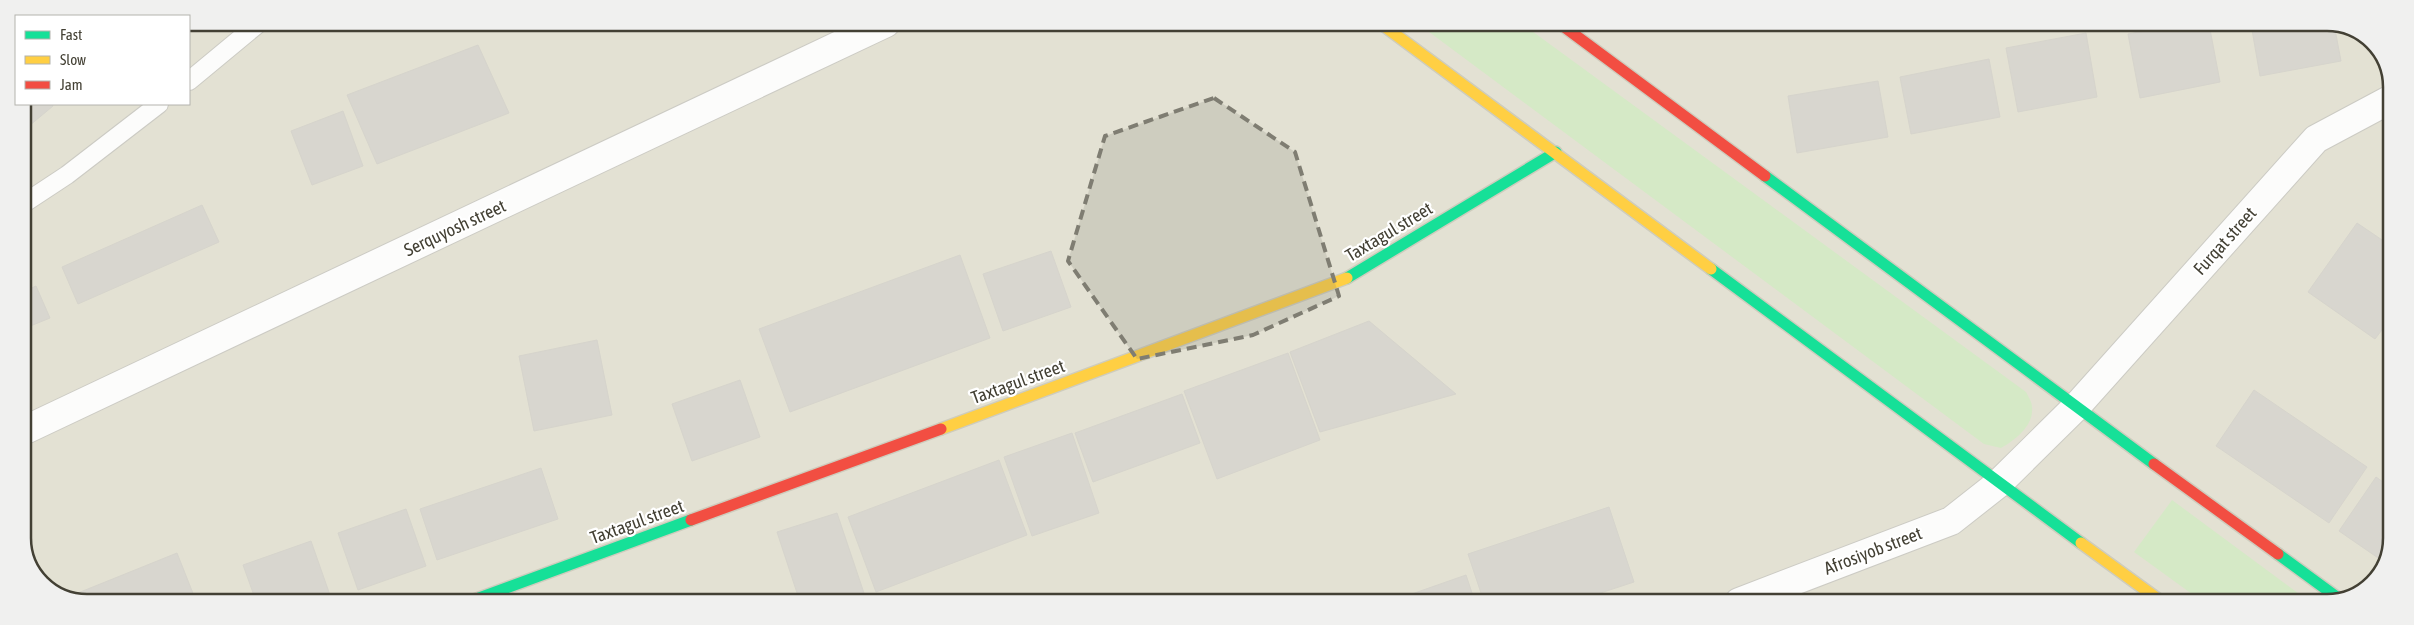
<svg xmlns="http://www.w3.org/2000/svg" width="2414" height="625" viewBox="0 0 2414 625" font-family="'Asap Condensed',sans-serif">
<style>
.residential{fill:#e3e1d3}
.green{fill:#d5e9c6}
.building{fill:#d8d6cf;stroke:#d6d4cc}
.lines{fill:none;stroke-linecap:round;stroke-linejoin:round}
.lane-casing{stroke:#cccbc4;stroke-width:20}
.street-casing{stroke:#cccbc4;stroke-width:30}
.fast-casing{stroke:#ceccbd;stroke-width:14}
.slow-casing{stroke:#ceccbd;stroke-width:14}
.jam-casing{stroke:#ceccbd;stroke-width:14}
.lane{stroke:#fcfcfb;stroke-width:18}
.street{stroke:#fcfcfb;stroke-width:28}
.fast{stroke:#16e098;stroke-width:11}
.slow{stroke:#ffcf43;stroke-width:11}
.jam{stroke:#f24e42;stroke-width:11}
.marked{fill:#7f7d72;fill-opacity:0.2;stroke:#7f7d72;stroke-width:4;stroke-dasharray:10 6;stroke-linejoin:round}
.labels{text-anchor:middle;stroke-width:4.5;stroke-linejoin:round;paint-order:stroke}
.street-label{font-size:18px;fill:#434034;stroke:#fff}
.rim{fill:none;stroke:#434034;stroke-width:2.5}
</style>
<rect width="100%" height="100%" fill="#eeede6"/>
<polygon class="residential" points="189,23 2339,24 2375,44 2391,83 2390,550 2369,587 2327,602 75,601 39,581 23,546 23,104 189,104"/>
<g class="green">
<path d="M 1417,23 L 1521,23 L 2026,392 C 2028,396 2032,402 2032,407 C 2034,426 2015,440 2001,448 L 1984,444 Z"/>
<polygon points="2172,500 2310,602 2203,602 2134,552"/>
</g>
<g class="building">
<polygon points="612,23 623,23 614,27"/>
<polygon points="2184,24 2209,24 2220,82 2140,98 2128,34"/>
<polygon points="2251,24 2334,24 2341,61 2260,76"/>
<polygon points="2086,33 2097,97 2018,112 2006,48"/>
<polygon points="478,45 509,113 377,164 347,95"/>
<polygon points="1989,59 2000,117 1911,134 1900,77"/>
<polygon points="1878,81 1888,137 1797,153 1788,96"/>
<polygon points="23,104 52,104 53,106 23,131"/>
<polygon points="343,111 363,166 312,185 291,131"/>
<polygon points="202,205 219,242 78,304 62,267"/>
<polygon points="2357,223 2391,246 2391,318 2375,339 2308,292"/>
<polygon points="1051,251 1071,307 1003,331 983,274"/>
<polygon points="960,255 990,338 790,412 759,329"/>
<polygon points="36,286 50,318 23,329 23,292"/>
<polygon points="1369,321 1456,394 1320,432 1290,352"/>
<polygon points="597,340 612,415 534,431 519,356"/>
<polygon points="1288,353 1320,440 1217,479 1184,391"/>
<polygon points="740,380 760,437 692,461 672,404"/>
<polygon points="2254,390 2367,467 2329,523 2216,446"/>
<polygon points="1182,394 1200,443 1093,482 1075,433"/>
<polygon points="1072,433 1099,513 1032,536 1004,457"/>
<polygon points="999,460 1027,535 876,592 848,517"/>
<polygon points="541,468 558,519 437,560 420,509"/>
<polygon points="2376,477 2390,487 2390,550 2384,562 2339,531"/>
<polygon points="1609,507 1634,582 1573,602 1484,602 1468,554"/>
<polygon points="406,509 426,566 358,590 338,533"/>
<polygon points="837,513 867,602 800,602 777,532"/>
<polygon points="311,541 331,598 322,601 256,601 243,565"/>
<polygon points="177,553 196,601 75,601 68,597"/>
<polygon points="1466,575 1475,602 1389,602"/>
<polygon points="605,597 607,601 593,601"/>
</g>
<g class="lines">
<defs>
<g id="lane">
<polyline points="189,81 259,23"/>
<polyline points="23,204 67,175 159,104"/>
</g>
<g id="street">
<polyline points="23,431 886,23"/>
<polyline points="1739,602 1951,521 1998,484 2076,407 2316,139 2391,99"/>
</g>
<g id="fast">
<polyline points="1765,176 2154,464"/>
<polyline points="1711,269 2081,543"/>
<polyline points="1347,278 1556,152"/>
<polyline points="2278,554 2338,598"/>
<polyline points="471,601 691,520"/>
</g>
<g id="slow">
<polyline points="1380,23 1711,269"/>
<polyline points="941,429 1347,278"/>
<polyline points="2081,543 2162,602"/>
</g>
<g id="jam">
<polyline points="1559,23 1765,176"/>
<polyline points="2154,464 2278,554"/>
<polyline points="691,520 941,429"/>
</g>
</defs>
<use href="#lane" class="lane-casing"/>
<use href="#street" class="street-casing"/>
<use href="#fast" class="fast-casing"/>
<use href="#slow" class="slow-casing"/>
<use href="#jam" class="jam-casing"/>
<use href="#lane" class="lane"/>
<use href="#street" class="street"/>
<use href="#fast" class="fast"/>
<use href="#slow" class="slow"/>
<use href="#jam" class="jam"/>
</g>
<path class="marked" d="M 1214,98 L 1295,152 L 1339,296 L 1253,335 L 1137,359 L 1068,261 L 1105,136 Z"/>
<g class="labels">
<g class="street-label">
<text transform="translate(455 228) rotate(-25)" y="6">Serquyosh street</text>
<text transform="translate(1389 232) rotate(-31)" y="6">Taxtagul street</text>
<text transform="translate(2225 241) rotate(-48)" y="6">Furqat street</text>
<text transform="translate(1018 382) rotate(-20)" y="6">Taxtagul street</text>
<text transform="translate(637 522) rotate(-20)" y="6">Taxtagul street</text>
<text transform="translate(1873 551) rotate(-21)" y="6">Afrosiyob street</text>
</g>
</g>
<path d="M0 0H2414V625H0ZM87 31H2327A56 56 0 0 1 2383 87V538A56 56 0 0 1 2327 594H87A56 56 0 0 1 31 538V87A56 56 0 0 1 87 31Z" fill="#f0f0ef" fill-rule="evenodd"/>
<path class="rim" d="M87 31H2327A56 56 0 0 1 2383 87V538A56 56 0 0 1 2327 594H87A56 56 0 0 1 31 538V87A56 56 0 0 1 87 31Z"/>
<rect x="15" y="15" width="175" height="90" fill="#ffffff" stroke="#b4b3ae"/>
<rect x="25" y="31" width="25" height="8" fill="#16e098" stroke="#b4b3ae"/>
<text x="60" y="40" font-size="15" fill="#434034">Fast</text>
<rect x="25" y="56" width="25" height="8" fill="#ffcf43" stroke="#b4b3ae"/>
<text x="60" y="65" font-size="15" fill="#434034">Slow</text>
<rect x="25" y="81" width="25" height="8" fill="#f24e42" stroke="#b4b3ae"/>
<text x="60" y="90" font-size="15" fill="#434034">Jam</text>
</svg>
